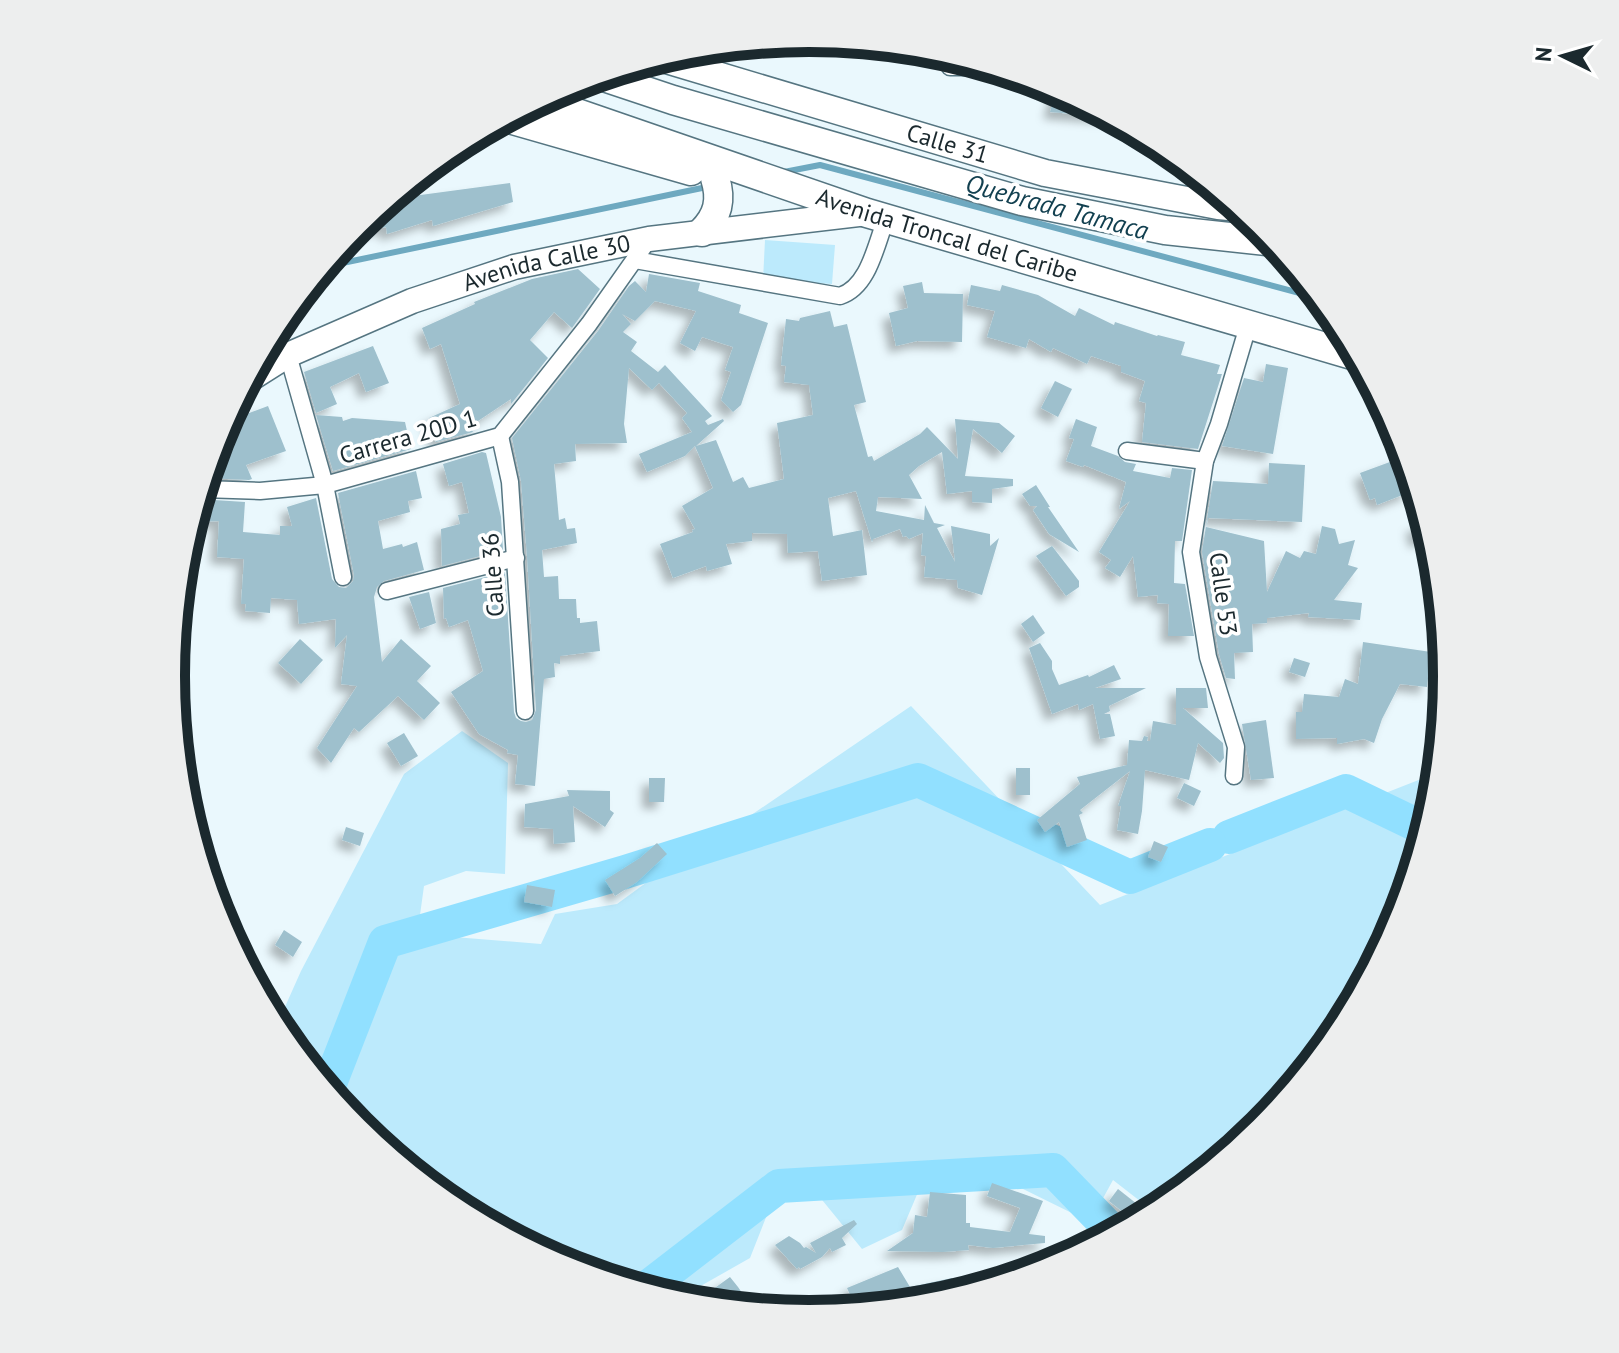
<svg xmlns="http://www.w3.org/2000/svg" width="1619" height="1353" viewBox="0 0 1619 1353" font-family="'PT Sans',sans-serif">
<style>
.green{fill:#bceafc}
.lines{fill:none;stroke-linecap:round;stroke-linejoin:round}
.stream{stroke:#6ea9c0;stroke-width:6}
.river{stroke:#91e0ff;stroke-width:34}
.building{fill:#9ec0cd;filter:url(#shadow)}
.minor-casing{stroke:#557581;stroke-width:19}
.secondary-casing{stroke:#557581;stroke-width:27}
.primary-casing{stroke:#557581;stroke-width:29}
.trunk-casing{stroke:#557581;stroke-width:31}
.minor{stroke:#fff;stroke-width:16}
.secondary{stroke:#fff;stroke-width:24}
.primary{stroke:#fff;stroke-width:26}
.trunk{stroke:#fff;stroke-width:28}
.labels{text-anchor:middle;stroke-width:7;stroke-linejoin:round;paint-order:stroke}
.street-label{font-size:24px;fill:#1b292e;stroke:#fff}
.water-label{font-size:26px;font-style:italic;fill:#124050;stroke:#fff}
.rim{fill:none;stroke:#1b292e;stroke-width:10}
</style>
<defs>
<filter id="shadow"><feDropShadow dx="-7" dy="7" stdDeviation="4" flood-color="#0004"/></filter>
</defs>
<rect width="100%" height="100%" fill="#eaf8fd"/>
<g class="green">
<polygon points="765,240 835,245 832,284 763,280"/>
<polygon points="911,706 1100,905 1439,772 1436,802 1399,921 1340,1032 1261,1128 1164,1208 1134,1223 1140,1201 1113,1180 1090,1222 1019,1187 924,1178 902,1230 862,1249 801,1174 776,1192 750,1258 676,1300 565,1266 454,1207 358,1128 276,1027 301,971 404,774 462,731 508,763 505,874 466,871 424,886 420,915 454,937 541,944 555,914 617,904 658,874 706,857 722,835"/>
</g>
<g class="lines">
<g class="stream">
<polyline points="784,172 820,165 1322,299"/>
<polyline points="315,277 333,265 702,188"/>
</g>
<g class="river">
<polyline points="1229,837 1346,791 1427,830"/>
<polyline points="327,1091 385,942 625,872 918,780 1130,877 1210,845"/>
<polyline points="644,1290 779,1186 1053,1170 1115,1234"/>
</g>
</g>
<g class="building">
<polygon points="1057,88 1075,98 1110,117 1050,112"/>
<polygon points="510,183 513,202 433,226 432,220 387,234 386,227 351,234 358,225 406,185 413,196"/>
<polygon points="578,269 600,289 572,328 554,312 530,340 548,358 511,404 511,399 475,423 477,428 472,430 473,432 436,442 429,418 460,404 441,344 430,349 422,328 475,304 474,302 532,279"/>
<polygon points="649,274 700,283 698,291 741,305 739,313 768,323 741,405 733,412 721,400 731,372 725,370 733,347 702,337 695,351 680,343 696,311 655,301 635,321 622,314 631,324 623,332 637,342 631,351 658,372 665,365 712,416 705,421 708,425 723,419 724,421 696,446 716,440 733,482 743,477 749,488 784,479 777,423 813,415 809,385 784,382 786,366 781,365 786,319 799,321 800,318 830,311 834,327 847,324 866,402 854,405 868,457 872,456 874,461 920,434 927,427 958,459 955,419 999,423 1015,436 1002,453 973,429 965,476 1013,479 1013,486 992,489 992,503 972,502 972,491 947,494 942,452 919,466 909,475 922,499 878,497 876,511 924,520 925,505 934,523 945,525 937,528 955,562 951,526 990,534 990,546 999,538 982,595 958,588 957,580 924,577 926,556 921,555 923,533 909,539 906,536 903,537 900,529 873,539 872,542 856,491 828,498 833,536 862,530 867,575 822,581 818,551 788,553 787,534 752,533 752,541 726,544 732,564 707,571 706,566 673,578 660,544 693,532 692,530 695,529 682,506 713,488 695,446 685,456 647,472 639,454 692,432 682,418 687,413 659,383 652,390 629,368 624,424 627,443 575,444 576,461 554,464 559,520 565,518 567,529 575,528 577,543 542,550 544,577 558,576 559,599 576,599 577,618 580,618 580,623 597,621 600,651 560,656 560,664 554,663 555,677 544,679 535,786 515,784 518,755 507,753 508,750 479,734 451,692 483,671 468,620 449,627 446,618 444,619 443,588 505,572 514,712 516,718 521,721 526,722 532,720 536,710 527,556 521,481 512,438 598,331 629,286 635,281 646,292"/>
<polygon points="922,282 924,293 963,294 962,342 917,341 896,346 889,313 908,308 903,286"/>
<polygon points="971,285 1000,291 1002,285 1038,295 1075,316 1079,308 1114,325 1115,322 1157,336 1158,335 1185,342 1181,355 1220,365 1217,374 1222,374 1198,449 1142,442 1146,403 1139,401 1145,381 1121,372 1121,366 1091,356 1087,364 1053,348 1051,352 1029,339 1026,348 987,337 995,311 967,305"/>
<polygon points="373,346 389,383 366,392 359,373 330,387 337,404 316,413 304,372"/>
<polygon points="1266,364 1288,368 1273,454 1222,446 1244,378 1263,382"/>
<polygon points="1055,381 1072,389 1058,417 1041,408"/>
<polygon points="268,406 286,451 246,465 252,479 249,480 206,478 219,435 237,427 233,419"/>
<polygon points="316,415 342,417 343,421 352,418 405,422 411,449 333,471"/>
<polygon points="1076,419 1097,427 1091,446 1118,456 1125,462 1136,464 1133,471 1170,478 1172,468 1192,470 1182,541 1175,541 1174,583 1185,584 1194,636 1168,636 1169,604 1157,603 1158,595 1138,597 1133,556 1120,577 1105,568 1111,560 1099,552 1130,501 1119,509 1126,482 1084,465 1083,467 1066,461 1074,439 1069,438"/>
<polygon points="482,452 486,453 501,517 503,550 442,566 441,529 460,524 458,515 469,513 462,482 449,486 443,464"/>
<polygon points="1398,459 1410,492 1377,505 1375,498 1370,500 1360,473"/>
<polygon points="1269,463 1305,465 1302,522 1208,518 1206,527 1264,541 1267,592 1286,551 1300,558 1304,551 1316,554 1322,526 1335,529 1339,544 1355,540 1348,565 1358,568 1334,600 1362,603 1360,620 1308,617 1309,613 1267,618 1267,623 1252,624 1253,652 1234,653 1235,679 1226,678 1219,654 1202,552 1213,481 1268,484"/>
<polygon points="416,471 422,498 408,501 410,512 378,521 383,549 402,544 403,547 417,542 424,570 384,581 377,587 374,597 382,662 401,639 431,666 417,681 440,703 424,720 398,696 359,732 354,728 331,763 317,748 357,686 341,684 347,635 335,648 336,619 299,624 297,600 271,598 270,613 245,611 246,604 241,604 244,559 217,557 219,521 192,522 199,499 245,502 243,532 280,535 280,526 292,526 287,507 316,498 332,579 339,587 346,588 353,581 354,575 338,493"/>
<polygon points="1036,485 1050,507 1048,507 1079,552 1049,534 1033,510 1037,506 1030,506 1022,494"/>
<polygon points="1427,522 1431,537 1416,541 1412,526"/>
<polygon points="1052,546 1079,581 1079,587 1066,596 1036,556"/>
<polygon points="429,592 436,623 420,629 409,597"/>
<polygon points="1033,615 1045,633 1033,642 1021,624"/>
<polygon points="300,639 323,660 301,684 278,663"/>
<polygon points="1363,642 1431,652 1427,687 1400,684 1382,719 1374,743 1364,739 1337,744 1337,738 1296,739 1296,712 1302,712 1304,694 1339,697 1345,679 1358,684"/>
<polygon points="1040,643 1052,661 1052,669 1059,685 1088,675 1089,677 1114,665 1121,679 1095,688 1146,688 1109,706 1110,711 1104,714 1110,714 1115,736 1100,739 1093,704 1079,710 1078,704 1052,714 1029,648"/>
<polygon points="1294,658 1310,663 1305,677 1289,672"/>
<polygon points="1176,688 1206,688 1208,708 1183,708 1223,743 1224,758 1220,763 1198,743 1189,780 1145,770 1142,811 1138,834 1117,830 1121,806 1118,806 1130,771 1080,810 1083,813 1079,815 1087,840 1067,847 1059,822 1045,832 1037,820 1080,784 1077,777 1127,765 1129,740 1142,741 1144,736 1148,737 1147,741 1150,741 1153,721 1176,725"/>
<polygon points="1266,720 1274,778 1251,780 1242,724"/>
<polygon points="404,733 418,756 401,766 387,743"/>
<rect x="1016" y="768" width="14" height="27"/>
<polygon points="649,778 665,778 664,802 649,802"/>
<polygon points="1184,783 1201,791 1194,806 1177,798"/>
<polygon points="567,790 610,791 610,810 614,813 605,827 573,806 575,842 554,844 553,829 524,827 525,804 569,796"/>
<polygon points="346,827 364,833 360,846 342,840"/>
<polygon points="1154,841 1168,847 1161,862 1148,857"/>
<polygon points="657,843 667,854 637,882 615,896 605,880 640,858"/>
<polygon points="527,885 555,890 552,907 524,902"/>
<polygon points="284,930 302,942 293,957 275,945"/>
<polygon points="992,1183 1043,1201 1029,1234 1045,1236 1045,1243 993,1248 968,1245 969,1250 943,1252 887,1251 913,1233 915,1215 927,1217 930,1192 966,1195 966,1223 970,1223 970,1227 1010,1232 1020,1208 987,1196"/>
<polygon points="1118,1189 1137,1204 1128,1216 1109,1201"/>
<polygon points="854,1220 857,1224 842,1238 846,1245 832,1252 830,1248 822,1257 800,1269 799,1267 797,1269 775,1245 789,1236 800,1243 804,1248 806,1247 816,1253 810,1243"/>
<polygon points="1036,1260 1039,1271 993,1285 999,1268"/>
<polygon points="898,1267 910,1287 952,1278 956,1296 934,1303 895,1307 886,1293 855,1306 847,1288"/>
<polygon points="730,1277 738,1287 753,1309 717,1306 710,1294 714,1292 712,1290"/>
</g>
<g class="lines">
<defs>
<g id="minor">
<polyline points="950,55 950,67 990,67"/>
<path d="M 635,260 L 840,296 C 869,287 876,244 886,219"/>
<polyline points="288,355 325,485 343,577"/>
<polyline points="500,436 510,482 525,711"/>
<polyline points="1127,451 1205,461"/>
<polyline points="202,489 260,491 325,485 500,436 589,324 649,239"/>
<polyline points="387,591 516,558"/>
<polyline points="1234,776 1236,747 1208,657 1191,552 1205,461 1219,424 1248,326"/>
</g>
<g id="secondary">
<path id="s1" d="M 247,381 L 288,355 L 412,301 L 514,267 L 649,239 L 867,213"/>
</g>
<g id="primary">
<path id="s2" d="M 660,58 L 1045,173 L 1218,206 L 1240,208"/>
</g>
<g id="trunk">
<polyline points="601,76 673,100 1022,201 1165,230 1275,242"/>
<path id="s3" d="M 539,100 L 867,213 L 1359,357"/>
<polyline points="506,118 691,171"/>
<path d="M 702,232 C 718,216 722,200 715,178"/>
</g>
</defs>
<use href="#minor" class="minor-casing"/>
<use href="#secondary" class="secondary-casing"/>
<use href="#primary" class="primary-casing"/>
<use href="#trunk" class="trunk-casing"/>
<use href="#minor" class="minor"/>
<use href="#secondary" class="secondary"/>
<use href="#primary" class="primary"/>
<use href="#trunk" class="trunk"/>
</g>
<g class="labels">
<g class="street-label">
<text dy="8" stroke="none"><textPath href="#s2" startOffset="300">Calle 31</textPath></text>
<text dy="8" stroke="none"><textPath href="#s3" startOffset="430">Avenida Troncal del Caribe</textPath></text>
<text dy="8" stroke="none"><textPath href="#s1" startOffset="324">Avenida Calle 30</textPath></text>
<text transform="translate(408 437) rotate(-16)" y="8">Carrera 20D 1</text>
<text transform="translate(493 575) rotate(-94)" y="8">Calle 36</text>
<text transform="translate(1223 594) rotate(82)" y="8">Calle 53</text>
</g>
<g class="water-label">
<text transform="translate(1057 207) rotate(15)" y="9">Quebrada Tamaca</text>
</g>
</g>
<path d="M0 0H1619V1353H0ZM185 676a624 624 0 1 1 1248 0a624 624 0 1 1-1248 0Z" fill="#edeeee" fill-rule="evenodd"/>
<path class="rim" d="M185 676a624 624 0 1 1 1248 0a624 624 0 1 1-1248 0Z"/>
<g transform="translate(1563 56) rotate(275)" stroke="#ffffff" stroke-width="6" paint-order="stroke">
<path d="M0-6L14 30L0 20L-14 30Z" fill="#1b292e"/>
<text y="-12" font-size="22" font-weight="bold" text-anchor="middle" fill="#1b292e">N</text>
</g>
</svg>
